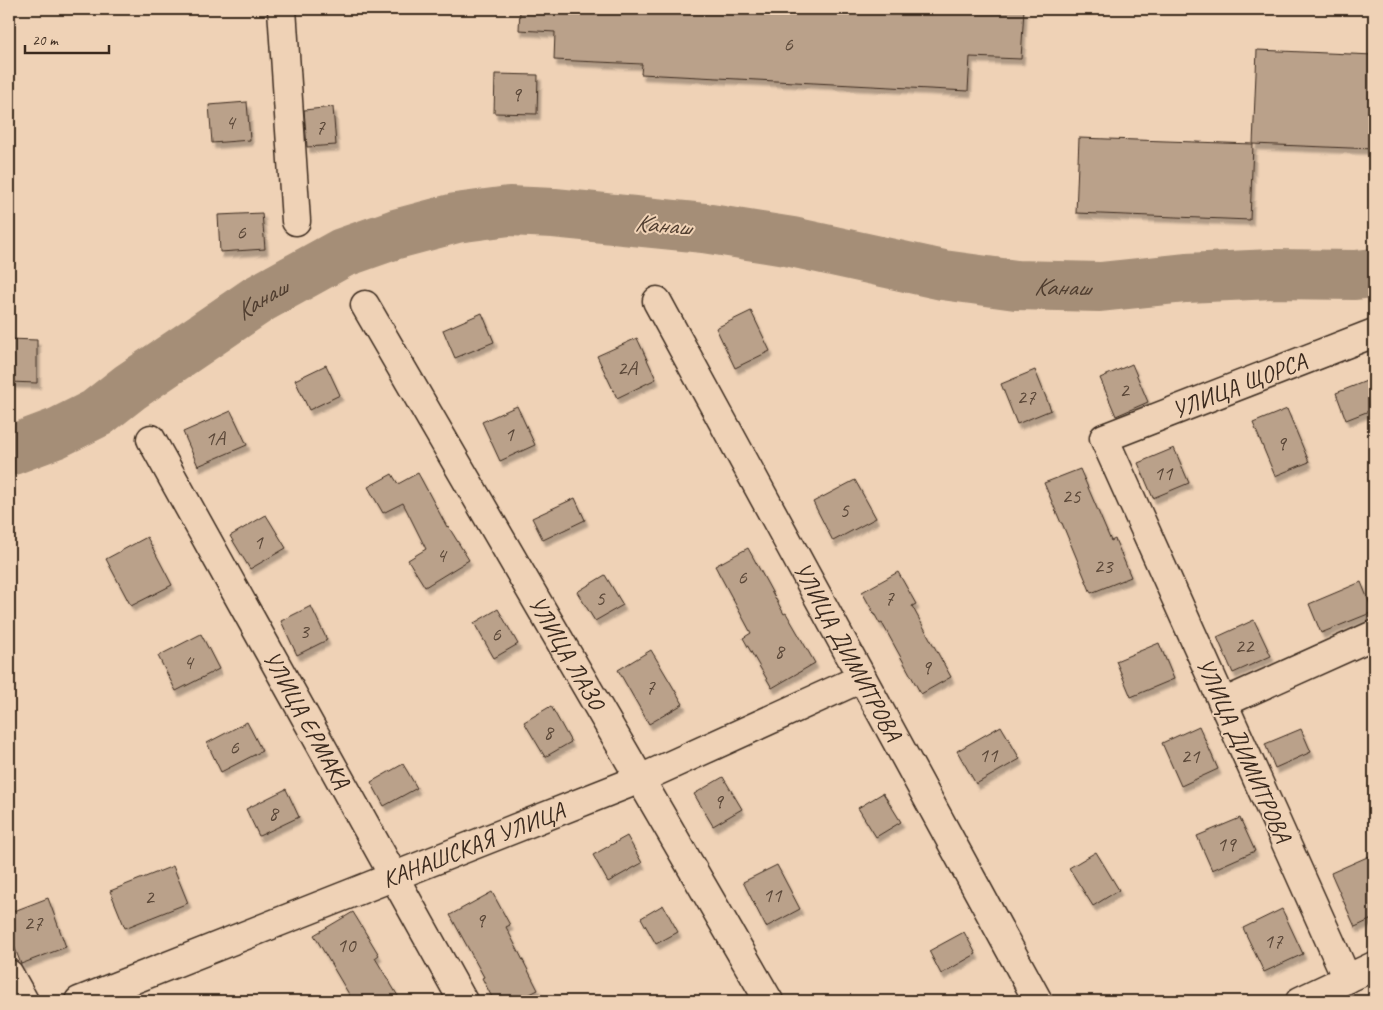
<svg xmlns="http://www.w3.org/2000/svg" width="1383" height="1010" viewBox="0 0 1383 1010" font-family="Caveat,sans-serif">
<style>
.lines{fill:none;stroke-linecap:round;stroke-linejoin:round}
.river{stroke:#a58e77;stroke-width:50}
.building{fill:#baa18a;stroke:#3b2a1e;filter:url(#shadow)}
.minor-casing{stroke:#3b2a1e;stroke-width:31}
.minor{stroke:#efd2b6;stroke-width:28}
.labels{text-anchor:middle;stroke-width:4;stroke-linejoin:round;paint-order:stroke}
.number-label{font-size:21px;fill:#5b4839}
.street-label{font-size:24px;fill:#3b2a1e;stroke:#efd2b6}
.water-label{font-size:25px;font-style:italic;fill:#503e30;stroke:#efd2b6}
</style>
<defs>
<filter id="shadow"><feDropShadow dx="3" dy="5.5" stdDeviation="1" flood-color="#0004"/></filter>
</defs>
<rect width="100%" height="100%" fill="#efd2b6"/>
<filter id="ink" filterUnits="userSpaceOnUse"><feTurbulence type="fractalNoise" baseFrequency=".02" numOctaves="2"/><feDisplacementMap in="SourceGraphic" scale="10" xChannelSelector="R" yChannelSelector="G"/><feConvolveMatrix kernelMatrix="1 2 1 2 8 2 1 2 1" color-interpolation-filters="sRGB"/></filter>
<g filter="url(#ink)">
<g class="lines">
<path class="river" id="s1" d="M 9,451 L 57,433 L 97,413 L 130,387 L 259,299 L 342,253 L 396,234 L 456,218 L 509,211 L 554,213 L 704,228 L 792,242 L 943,275 L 1016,285 L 1100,287 L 1186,278 L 1272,274 L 1355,275 L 1374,273"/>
</g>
<g class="building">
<polygon points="520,9 1024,9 1021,59 970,57 968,91 641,74 642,64 554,60 555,32 519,30"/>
<polygon points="1257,50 1374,55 1374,149 1253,144"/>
<polygon points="495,74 538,75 537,114 494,113"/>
<polygon points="247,102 250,140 212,143 209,105"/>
<polygon points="333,107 336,145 307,147 304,110"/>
<polygon points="1079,138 1253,144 1250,220 1076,213"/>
<polygon points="262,213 265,249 220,252 218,215"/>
<polygon points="751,311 770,351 735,368 716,328"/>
<polygon points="482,313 494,342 455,358 443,330"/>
<polygon points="637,338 656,379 617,398 597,356"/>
<polygon points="9,339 37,340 37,383 9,382"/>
<polygon points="1132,364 1148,402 1116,416 1100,378"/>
<polygon points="326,365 340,395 309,410 295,380"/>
<polygon points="1035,370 1051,410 1017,424 1001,384"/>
<polygon points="1374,378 1374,409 1346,420 1336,393"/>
<polygon points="517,406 535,445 500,461 482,422"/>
<polygon points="1287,409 1309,462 1275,476 1253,423"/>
<polygon points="231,411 247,445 198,466 183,432"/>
<polygon points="1174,448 1189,483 1153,498 1138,463"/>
<polygon points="1080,469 1111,541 1115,539 1131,577 1091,593 1062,523 1061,523 1044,483"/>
<polygon points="418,473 447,527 448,526 469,560 425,587 408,560 426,549 403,503 383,513 368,487 392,474 398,484"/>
<polygon points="855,480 876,518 833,541 813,502"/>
<polygon points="575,498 585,520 543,540 532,518"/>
<polygon points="266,515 286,548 250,569 230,536"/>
<polygon points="147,537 172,585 131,606 106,559"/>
<polygon points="748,548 784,614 786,613 815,663 772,688 743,638 751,633 715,566"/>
<polygon points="898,572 916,604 912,606 951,677 921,694 882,623 880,624 862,592"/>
<polygon points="605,575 623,605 595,621 577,592"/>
<polygon points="1361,582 1373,612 1321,633 1309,604"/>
<polygon points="311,606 327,640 297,655 281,621"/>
<polygon points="498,609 518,644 494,658 474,623"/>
<polygon points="1254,620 1271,656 1233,673 1217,637"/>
<polygon points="201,634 219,669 176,691 158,656"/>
<polygon points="1159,643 1174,679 1131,697 1116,661"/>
<polygon points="651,650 683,704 649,724 618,670"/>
<polygon points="551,706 571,742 545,757 524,722"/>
<polygon points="247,722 262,751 221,772 207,743"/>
<polygon points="1001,726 1020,759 976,784 957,751"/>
<polygon points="1199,726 1218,769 1181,786 1162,743"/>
<polygon points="1301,729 1311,752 1275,768 1265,744"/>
<polygon points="403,764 417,788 384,806 371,782"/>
<polygon points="723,777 742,809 713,826 694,794"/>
<polygon points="286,789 299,817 259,836 246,809"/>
<polygon points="883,793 901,822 876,837 858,808"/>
<polygon points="1240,818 1255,851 1212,870 1197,836"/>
<polygon points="627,836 642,863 608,882 593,855"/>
<polygon points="1096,852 1119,890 1093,906 1069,868"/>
<polygon points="1374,854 1374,918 1355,927 1331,873"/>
<polygon points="777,865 800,909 766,927 743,882"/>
<polygon points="173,866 188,903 125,928 110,891"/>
<polygon points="492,892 510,925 506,927 538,990 516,1001 494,1001 482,978 484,977 450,915"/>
<polygon points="48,898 66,947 21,964 9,933 9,913"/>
<polygon points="663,905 678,932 656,944 641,918"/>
<polygon points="1282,909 1303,954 1264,972 1243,928"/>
<polygon points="353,912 379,955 375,958 401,1001 353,1001 314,935"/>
<polygon points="964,932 976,954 941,974 929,951"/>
</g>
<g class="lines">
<defs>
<g id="minor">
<polyline points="282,9 296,221"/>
<path id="s2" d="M 657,301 L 1038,1001"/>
<path id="s3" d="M 365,305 L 769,1001"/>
<path id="s4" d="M 151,439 L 463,1001"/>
<polyline points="1223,703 1374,635"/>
<polyline points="9,974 24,1001"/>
<path id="s5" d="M 1347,979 L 1104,438 L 1374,333"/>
<path id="s6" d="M 79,1001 L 640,779 L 862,678"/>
<polyline points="1300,1001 1374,966"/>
</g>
</defs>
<use href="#minor" class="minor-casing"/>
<use href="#minor" class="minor"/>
</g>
</g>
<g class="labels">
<g class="number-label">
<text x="788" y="51">6</text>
<text x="516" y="101">9</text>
<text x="230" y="129">4</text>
<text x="320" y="134">7</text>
<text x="241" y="239">6</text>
<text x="627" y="375">2А</text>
<text x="1124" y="397">2</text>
<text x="1026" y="404">27</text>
<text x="509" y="441">1</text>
<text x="215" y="445">1А</text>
<text x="1281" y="450">9</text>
<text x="1163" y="480">11</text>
<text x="1071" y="503">25</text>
<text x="844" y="517">5</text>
<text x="258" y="549">1</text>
<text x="441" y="562">4</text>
<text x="1103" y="573">23</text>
<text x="742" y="584">6</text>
<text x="600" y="605">5</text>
<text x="889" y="605">7</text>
<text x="304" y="638">3</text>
<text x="496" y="641">6</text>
<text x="1244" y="653">22</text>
<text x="779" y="658">8</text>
<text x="188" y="669">4</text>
<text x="926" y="674">9</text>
<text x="650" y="694">7</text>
<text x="548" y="739">8</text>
<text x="234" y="754">6</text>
<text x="988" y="762">11</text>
<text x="1190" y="763">21</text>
<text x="718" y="808">9</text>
<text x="273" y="820">8</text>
<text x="1226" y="851">19</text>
<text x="772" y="902">11</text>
<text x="149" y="904">2</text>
<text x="480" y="927">9</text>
<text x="33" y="930">27</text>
<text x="1273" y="948">17</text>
<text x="346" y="952">10</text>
</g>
<g class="street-label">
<text dy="8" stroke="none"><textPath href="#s5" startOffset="738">УЛИЦА ЩОРСА</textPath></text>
<text dy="8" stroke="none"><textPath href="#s2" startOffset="399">УЛИЦА ДИМИТРОВА</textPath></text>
<text dy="8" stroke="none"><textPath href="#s3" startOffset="402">УЛИЦА ЛАЗО</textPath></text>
<text dy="8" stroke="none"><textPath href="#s4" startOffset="321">УЛИЦА ЕРМАКА</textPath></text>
<text transform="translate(1244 750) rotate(66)" y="8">УЛИЦА ДИМИТРОВА</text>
<text dy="8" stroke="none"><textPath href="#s6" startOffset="424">КАНАШСКАЯ УЛИЦА</textPath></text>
</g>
<g class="water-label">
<text transform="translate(663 224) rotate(5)" y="9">Канаш</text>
<text dy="9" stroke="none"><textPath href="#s1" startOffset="1121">Канаш</textPath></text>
<text dy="9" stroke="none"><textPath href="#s1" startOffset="296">Канаш</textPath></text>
</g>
</g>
<rect width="1383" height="1010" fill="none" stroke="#efd2b6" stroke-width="30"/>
<rect x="15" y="15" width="1353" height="980" fill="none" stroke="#3b2a1e" stroke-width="2" filter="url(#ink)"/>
<path d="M25 45v8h84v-8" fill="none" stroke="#3b2a1e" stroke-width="2.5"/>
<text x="32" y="45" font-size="15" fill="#3b2a1e" stroke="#efd2b6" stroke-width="4" paint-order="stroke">20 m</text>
</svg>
